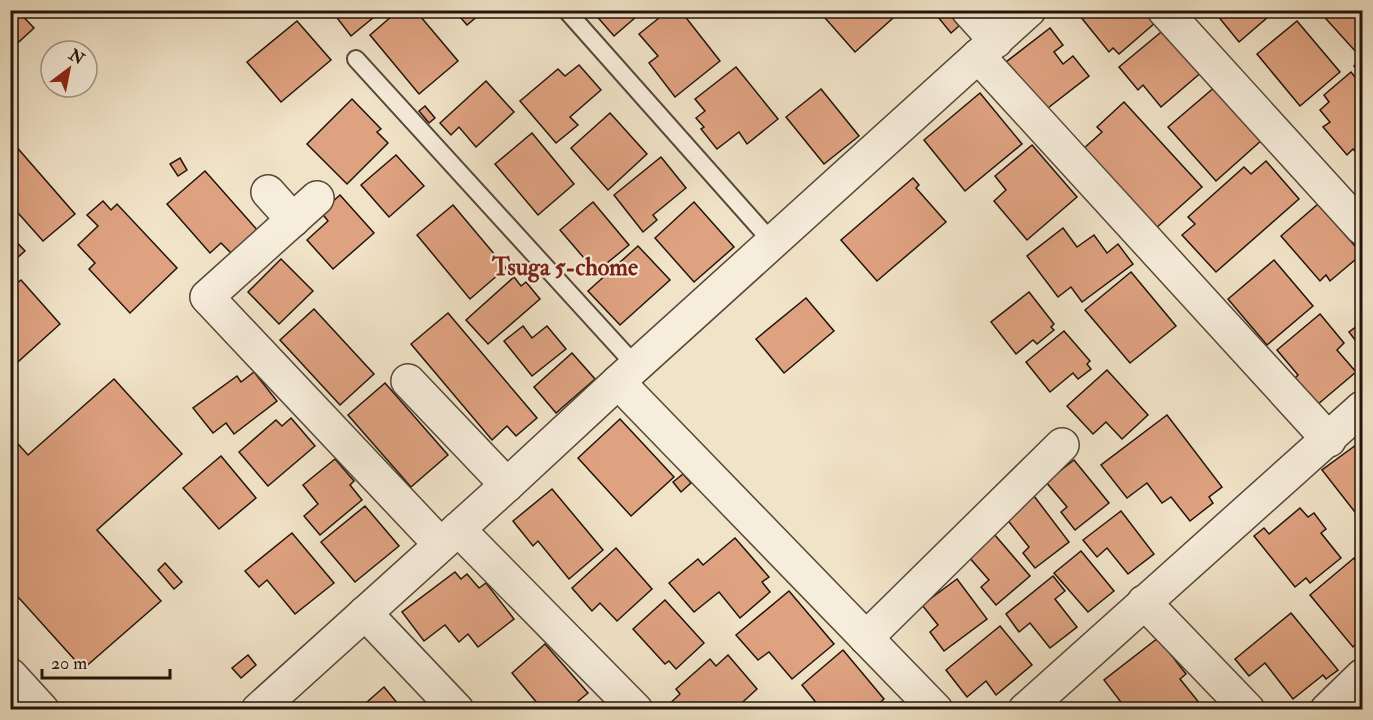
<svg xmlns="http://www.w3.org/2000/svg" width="1373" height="720" viewBox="0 0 1373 720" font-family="'IM FELL Double Pica',serif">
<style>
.building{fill:#dfa281;stroke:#21150a;stroke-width:1.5}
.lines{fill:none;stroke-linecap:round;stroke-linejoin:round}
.service-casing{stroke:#55483a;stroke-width:20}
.minor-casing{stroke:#55483a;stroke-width:36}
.service{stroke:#f6eddb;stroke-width:16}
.minor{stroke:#f6eddb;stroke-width:33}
.labels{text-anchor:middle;stroke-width:4.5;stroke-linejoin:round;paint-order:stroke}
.neighbourhood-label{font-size:24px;font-weight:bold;fill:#7a1f14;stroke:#f6eddb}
</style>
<rect width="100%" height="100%" fill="#f1e3c8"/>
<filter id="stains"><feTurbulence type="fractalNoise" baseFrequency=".00333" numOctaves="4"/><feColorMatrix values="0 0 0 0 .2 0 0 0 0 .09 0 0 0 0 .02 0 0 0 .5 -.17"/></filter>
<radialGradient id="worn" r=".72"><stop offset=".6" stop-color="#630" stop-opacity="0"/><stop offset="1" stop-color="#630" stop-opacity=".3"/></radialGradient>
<g class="building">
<polygon points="10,10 17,10 34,28 10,50"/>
<polygon points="331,10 379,10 380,12 351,36"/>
<polygon points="399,10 415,10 458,61 419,94 370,35"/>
<polygon points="437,10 450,10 443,17"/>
<polygon points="454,10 485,10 467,25"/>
<polygon points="597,10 644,10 614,36 594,13"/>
<polygon points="669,10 680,10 720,61 675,97 649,63 658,56 639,34"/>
<polygon points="804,10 816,10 809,16"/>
<polygon points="818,10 902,10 855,52"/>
<polygon points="947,10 959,26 951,33 933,11"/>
<polygon points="1087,10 1144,10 1155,23 1119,54 1113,48 1109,52 1080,16"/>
<polygon points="1213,10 1276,10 1239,42"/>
<polygon points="1318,10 1362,10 1362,46 1356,52"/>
<polygon points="297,21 331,60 281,102 247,62"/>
<polygon points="1297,21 1340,72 1300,106 1257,54"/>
<polygon points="1050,28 1063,45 1054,52 1063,64 1073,56 1089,76 1044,111 1006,62"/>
<polygon points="1166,28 1203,71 1161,107 1143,85 1138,90 1119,67"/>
<polygon points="1362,58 1362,76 1354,66"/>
<polygon points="579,65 601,90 570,117 578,125 556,143 520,101 558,69 565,76"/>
<polygon points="736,67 778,119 747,144 739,132 717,149 701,129 704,127 696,118 705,111 695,99"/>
<polygon points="1351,72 1362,86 1362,154 1360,157 1353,149 1347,155 1323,127 1330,122 1320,110 1329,102 1324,95"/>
<polygon points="486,81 514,112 476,147 459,127 451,135 440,123"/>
<polygon points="1216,86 1263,139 1216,181 1168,127"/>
<polygon points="821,89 859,136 824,164 786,117"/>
<polygon points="980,93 1022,144 965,191 924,140"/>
<polygon points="352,99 381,129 377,132 388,143 347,184 307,144"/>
<polygon points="1124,102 1202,187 1155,229 1082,150 1102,132 1097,127"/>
<polygon points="425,106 435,118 429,123 419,111"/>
<polygon points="610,113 647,154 608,190 571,148"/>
<polygon points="532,133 574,184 538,215 495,164"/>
<polygon points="14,144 75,214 43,241 10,204 10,147"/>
<polygon points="1032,145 1077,197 1027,240 994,201 1006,190 995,176"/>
<polygon points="396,155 424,186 389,217 361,185"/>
<polygon points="661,157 686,188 653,215 657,220 643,232 614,195"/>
<polygon points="180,158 187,170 178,176 170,164"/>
<polygon points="1266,161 1299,199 1216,272 1182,235 1195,224 1188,217 1244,167 1251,174"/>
<polygon points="205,171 259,232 233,255 221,243 210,253 167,204"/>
<polygon points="913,178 919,185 916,188 946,222 877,281 841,240"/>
<polygon points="340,195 374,233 333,269 307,240 328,221 321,212"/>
<polygon points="103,201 111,210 117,204 177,268 130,313 89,269 95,263 78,245 98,226 87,215"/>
<polygon points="593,202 629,245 596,272 560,230"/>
<polygon points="694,202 734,247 694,282 655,238"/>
<polygon points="1318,204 1362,254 1330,281 1326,275 1320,281 1281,236"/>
<polygon points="453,205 506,268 470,299 417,235"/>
<polygon points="1063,228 1077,247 1094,235 1107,253 1118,244 1133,264 1082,302 1071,287 1058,297 1027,256"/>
<polygon points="10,235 25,251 10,264"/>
<polygon points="638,246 670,280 620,325 588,291"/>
<polygon points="281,259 313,291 279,324 248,292"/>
<polygon points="1274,260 1313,306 1267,345 1228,299"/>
<polygon points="1131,272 1176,326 1130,363 1085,310"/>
<polygon points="514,277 521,286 526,282 540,299 488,344 466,320"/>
<polygon points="21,280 60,324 10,369 10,289"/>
<polygon points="1029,292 1054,324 1051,327 1054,330 1037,344 1033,340 1016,354 991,322"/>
<polygon points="806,298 834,331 784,373 756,339"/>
<polygon points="314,309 374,374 340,405 280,340"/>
<polygon points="448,313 537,418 516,436 507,426 492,440 411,344"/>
<polygon points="1320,314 1344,343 1337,350 1356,372 1317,405 1295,378 1298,375 1277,350"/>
<polygon points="523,326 532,338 547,326 566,349 532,376 504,341"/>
<polygon points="1357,326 1362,334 1355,340 1349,332"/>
<polygon points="1064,331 1090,361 1087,364 1091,369 1078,379 1073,373 1050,392 1026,362"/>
<polygon points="572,353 595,379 556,413 534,387"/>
<polygon points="1107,370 1148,415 1122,439 1106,422 1093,434 1067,406"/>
<polygon points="254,372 277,401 234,434 226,423 213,433 193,408 237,376 241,382"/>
<polygon points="114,379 182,454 97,530 161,601 83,669 10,588 10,435 28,455"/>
<polygon points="385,383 448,455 411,487 348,415"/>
<polygon points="1167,415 1222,487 1209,497 1213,503 1190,521 1171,497 1162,503 1147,483 1127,498 1101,465"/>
<polygon points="291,418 315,446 268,486 239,452 276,420 282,426"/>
<polygon points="620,419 674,477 631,516 578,458"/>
<polygon points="1356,445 1362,453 1362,521 1322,470"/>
<polygon points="221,456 256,498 219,529 183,488"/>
<polygon points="335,459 354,481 350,485 362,500 320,535 304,516 318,504 303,485"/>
<polygon points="1074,460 1109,503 1075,530 1061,512 1067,507 1046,482"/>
<polygon points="683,474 691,483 681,492 673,482"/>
<polygon points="552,489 603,550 569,579 538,541 533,546 513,521"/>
<polygon points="1034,496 1069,542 1035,568 1023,553 1029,547 1006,518"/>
<polygon points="365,506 399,546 355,582 321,542"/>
<polygon points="1300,508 1308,517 1314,513 1326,529 1321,533 1341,558 1310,583 1306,578 1295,587 1254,536 1264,528 1269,534"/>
<polygon points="1121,511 1154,554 1128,574 1107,548 1097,557 1083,540"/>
<polygon points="292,533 334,583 295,614 267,580 259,587 245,571"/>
<polygon points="994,534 1030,576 996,605 981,587 989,580 968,556"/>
<polygon points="735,538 769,577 762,582 770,592 740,618 719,592 694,612 669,583 698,559 703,565"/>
<polygon points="616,548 652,589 617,621 600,603 592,611 572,588"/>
<polygon points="1081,551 1114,591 1088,612 1054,573"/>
<polygon points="1354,558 1362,569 1362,638 1353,647 1310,595"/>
<polygon points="165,563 182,582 174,589 158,570"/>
<polygon points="455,572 461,579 467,574 479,588 486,583 514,619 478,647 468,634 459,642 445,625 424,641 402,612"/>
<polygon points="1053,576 1065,591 1055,599 1077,627 1050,648 1030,623 1019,632 1006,614"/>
<polygon points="957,579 987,619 944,651 930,632 938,625 922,605"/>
<polygon points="789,591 834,644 792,679 769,652 758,660 736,635"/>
<polygon points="665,600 704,643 676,669 669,661 665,664 633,629"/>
<polygon points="1291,613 1338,670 1326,679 1323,675 1293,699 1265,663 1249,676 1235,659"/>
<polygon points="1000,626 1032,665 996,695 986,681 967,697 946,670"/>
<polygon points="1158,638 1186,674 1180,679 1205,710 1127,710 1104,680"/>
<polygon points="545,644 588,693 571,707 574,710 543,710 512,673"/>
<polygon points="843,650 884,699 872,710 822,710 802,685"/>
<polygon points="248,655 256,665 241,678 232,668"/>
<polygon points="728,655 757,689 734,710 664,709 680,694 676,689 710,659 716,666"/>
<polygon points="384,687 403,710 358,710"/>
<polygon points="901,702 907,710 892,710"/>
</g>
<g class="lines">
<defs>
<g id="service">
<polyline points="566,10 772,242"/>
<polyline points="356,59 636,366"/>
</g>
<g id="minor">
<polyline points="968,10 996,41"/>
<polyline points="1164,10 1362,228"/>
<polyline points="978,56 1329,440"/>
<polyline points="268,192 293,220"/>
<polyline points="317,198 207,297 440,544"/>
<polyline points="408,381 507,485"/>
<polyline points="618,382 936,710"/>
<polyline points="458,529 636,710"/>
<polyline points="1144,602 1248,710"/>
<polyline points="365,613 457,710"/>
<polyline points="866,638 1062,445"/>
<polyline points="10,675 42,710"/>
<polyline points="258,710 507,485 618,382 1029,10"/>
<polyline points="1025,710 1362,408"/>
<polyline points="1327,710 1362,676"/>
</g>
</defs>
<use href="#service" class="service-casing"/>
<use href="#minor" class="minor-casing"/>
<use href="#service" class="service"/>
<use href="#minor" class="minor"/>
</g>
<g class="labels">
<g class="neighbourhood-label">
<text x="565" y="275">Tsuga 5-chome</text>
</g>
</g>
<rect width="1373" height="720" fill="none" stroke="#f1e3c8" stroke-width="36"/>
<rect x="12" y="12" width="1349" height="696" fill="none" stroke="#21150a" stroke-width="3"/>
<rect x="18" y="18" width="1337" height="684" fill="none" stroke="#21150a" stroke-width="1.5"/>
<g transform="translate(69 69) rotate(32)"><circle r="28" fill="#f6eddb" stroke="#a19787" stroke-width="1.5"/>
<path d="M0-4.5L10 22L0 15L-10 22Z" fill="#8f2418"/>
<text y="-9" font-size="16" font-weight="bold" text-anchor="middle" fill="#21150a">N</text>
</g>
<path d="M42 669v9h128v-9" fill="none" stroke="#21150a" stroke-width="3"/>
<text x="51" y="669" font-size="18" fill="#21150a" stroke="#f6eddb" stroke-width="4.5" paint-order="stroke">20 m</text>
<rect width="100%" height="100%" filter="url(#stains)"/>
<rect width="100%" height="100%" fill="url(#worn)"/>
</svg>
